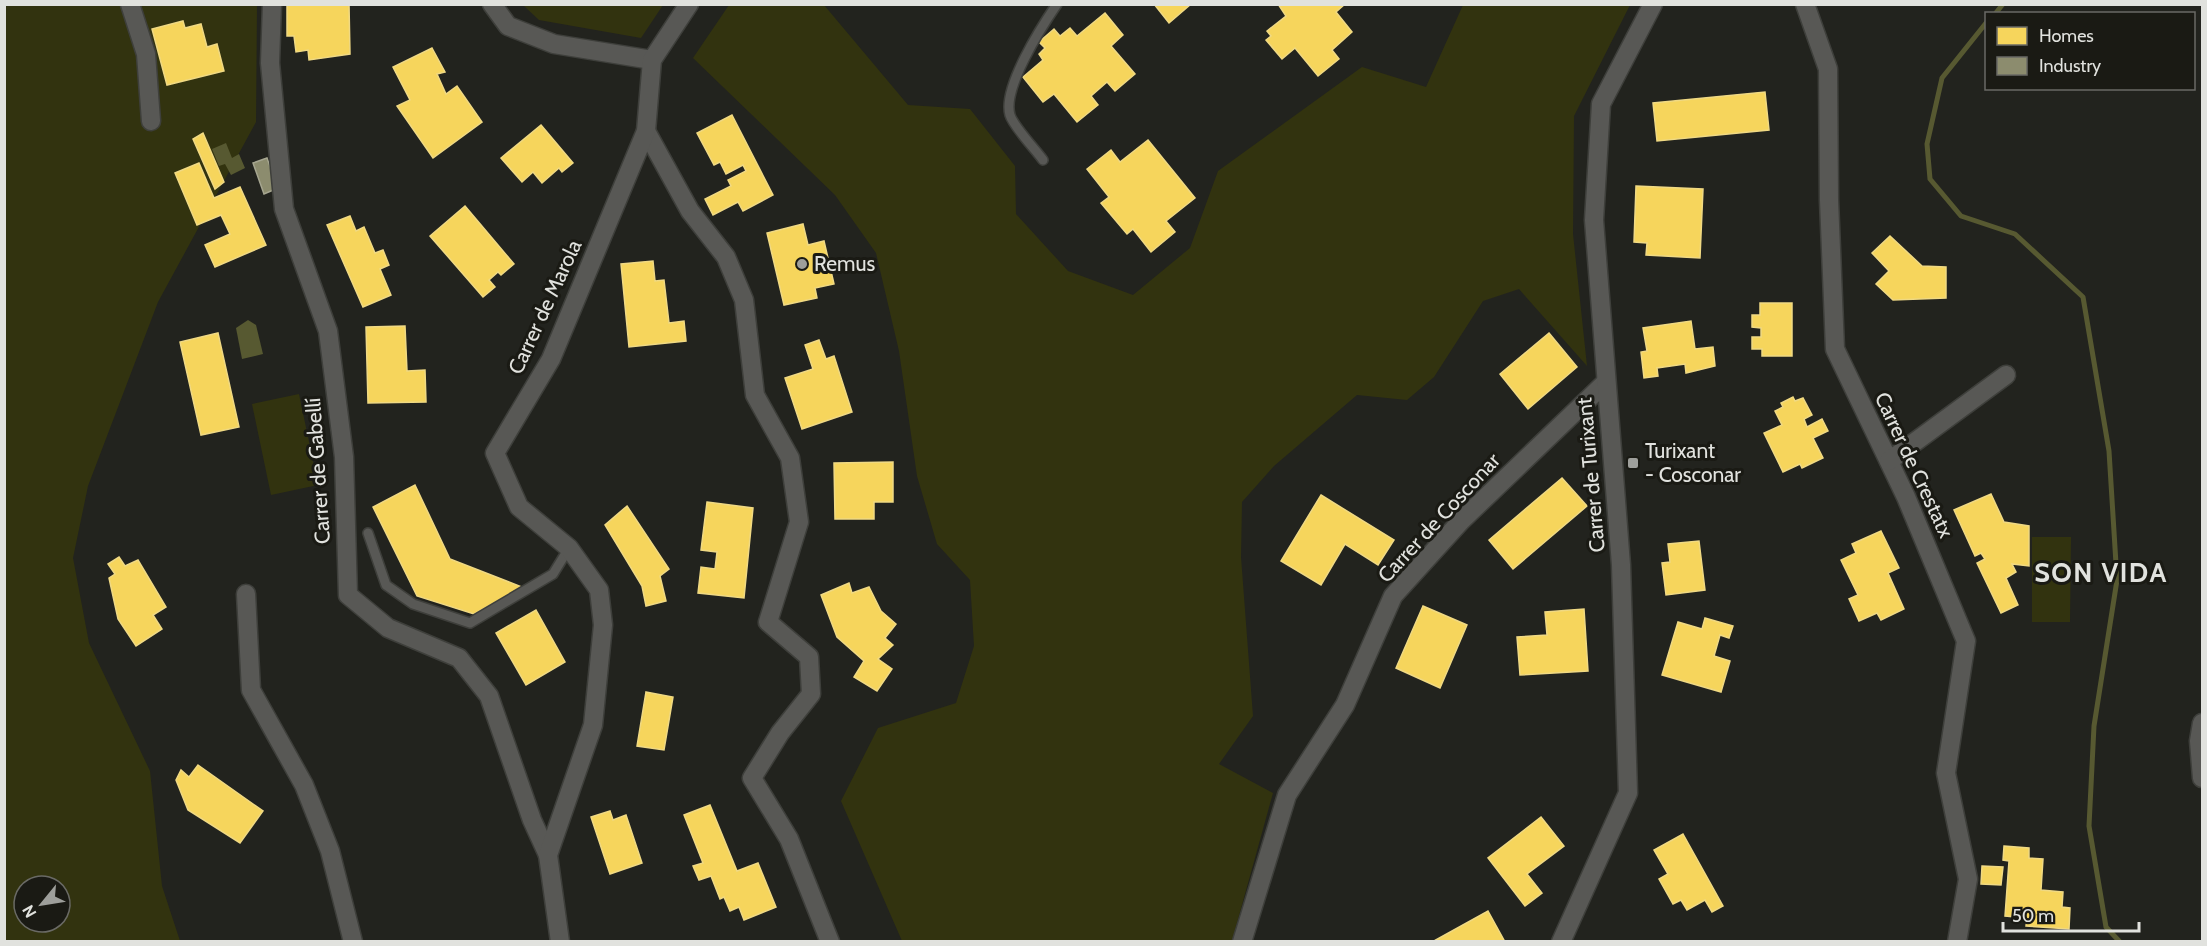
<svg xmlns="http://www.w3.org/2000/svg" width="2207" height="946" viewBox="0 0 2207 946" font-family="Cabin,sans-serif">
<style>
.green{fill:#32330f;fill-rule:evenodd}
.water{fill:#575931}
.homes{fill:#f6d55c;stroke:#f0d983;stroke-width:1.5}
.industry{fill:#8c8c6e;stroke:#a6a690;stroke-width:1.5}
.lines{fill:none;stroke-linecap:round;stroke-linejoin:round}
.stream{stroke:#575931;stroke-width:5}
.service-casing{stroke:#3e3f3b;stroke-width:12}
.minor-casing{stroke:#3e3f3b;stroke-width:21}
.service{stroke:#585855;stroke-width:9}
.minor{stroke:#585855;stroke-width:18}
.poi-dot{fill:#9e9f9b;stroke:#1a1a14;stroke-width:2}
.labels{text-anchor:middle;stroke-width:6;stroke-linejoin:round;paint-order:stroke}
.poi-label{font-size:21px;fill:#e1e2de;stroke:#1a1a14;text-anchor:start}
.street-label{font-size:21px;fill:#e1e2de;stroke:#1a1a14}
.district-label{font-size:27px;font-weight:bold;letter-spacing:1.5px;fill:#e1e2de;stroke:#1a1a14}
</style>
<rect width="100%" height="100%" fill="#22231e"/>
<g class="green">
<path d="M 5,5 L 257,5 L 256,122 L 158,302 L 88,486 L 73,558 L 89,643 L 150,771 L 162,886 L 180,941 L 5,942 ZM 24,886 L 60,886 L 60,922 L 24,922 Z"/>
<polygon points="523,5 663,5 641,38 539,20"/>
<polygon points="729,5 824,5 908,105 970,109 1015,166 1016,214 1068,271 1133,295 1190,248 1218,171 1362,67 1426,87 1463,5 1630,5 1574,116 1573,234 1587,366 1519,289 1483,301 1434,377 1407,400 1357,395 1274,466 1242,502 1241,557 1253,716 1219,764 1273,793 1232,941 902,941 841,801 878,728 956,703 974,646 970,580 937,544 917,476 899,351 876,253 835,195 693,58"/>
<polygon points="299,394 318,485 271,495 252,404"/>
<polygon points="2032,537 2071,537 2070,622 2032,622"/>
</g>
<g class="water">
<polygon points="226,143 232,158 239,154 245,168 231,175 225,164 219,166 212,149"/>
<polygon points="248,320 256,325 263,354 242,359 236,328"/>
</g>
<g class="homes">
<polygon points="287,4 349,4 350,54 309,60 308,50 296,52 294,36 287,36"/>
<polygon points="1154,4 1191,4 1169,23"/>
<polygon points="1278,4 1345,4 1336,12 1352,32 1332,50 1339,59 1318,76 1295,48 1282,59 1266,40 1271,36 1267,31 1286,16"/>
<polygon points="1105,13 1123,35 1111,46 1135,74 1115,91 1107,82 1091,96 1098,105 1077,122 1054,94 1043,102 1023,77 1043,60 1039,54 1045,48 1039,42 1054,29 1060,36 1070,28 1077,36"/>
<polygon points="183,21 185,28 201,24 207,47 217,44 224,71 167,85 152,29"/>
<polygon points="432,48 445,72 437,74 446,94 457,86 482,122 433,158 397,106 410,100 393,67"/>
<polygon points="1765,92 1769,130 1657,141 1653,103"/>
<polygon points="732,115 773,195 743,211 738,202 713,215 705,199 731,186 728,180 746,171 743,165 726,174 720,162 714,165 697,133"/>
<polygon points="541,125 573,163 562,172 559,168 542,183 533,172 522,182 501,158"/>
<polygon points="203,133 224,182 215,189 193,139"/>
<polygon points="1148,140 1195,198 1166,221 1175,232 1151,252 1133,229 1127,234 1101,203 1109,197 1087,169 1111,150 1120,162"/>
<polygon points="199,163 214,198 240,187 266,245 215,267 205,245 230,234 221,215 197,225 175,173"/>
<polygon points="1636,186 1703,189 1700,258 1646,255 1647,243 1634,242"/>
<polygon points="465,206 514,264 501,275 498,272 489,280 495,287 483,297 430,236"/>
<polygon points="350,216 356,231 364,227 375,253 383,250 389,265 380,269 391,295 363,307 327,225"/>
<polygon points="803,224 808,245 824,241 834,284 815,288 817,298 784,305 767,233"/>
<polygon points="1890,236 1922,266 1946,267 1946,298 1893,300 1876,284 1889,271 1872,253"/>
<polygon points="653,261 655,281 664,280 669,323 684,321 686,341 629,347 621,264"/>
<polygon points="1760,303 1792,303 1792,356 1762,356 1762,349 1752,349 1752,337 1761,337 1761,328 1752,327 1752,315 1760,315"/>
<polygon points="1691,321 1695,349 1713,347 1715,366 1686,373 1685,364 1657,368 1658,376 1644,378 1641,352 1647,351 1643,328"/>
<polygon points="405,326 407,371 425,370 426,402 368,403 366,327"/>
<polygon points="218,333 239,427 201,435 180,342"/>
<polygon points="1549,333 1577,367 1528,409 1500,374"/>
<polygon points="819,340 826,359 834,356 852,412 802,429 785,378 813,369 805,345"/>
<polygon points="1793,397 1795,401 1803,398 1812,415 1804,419 1807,427 1822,419 1828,431 1813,438 1823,458 1802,468 1800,464 1783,472 1764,433 1782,425 1775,411 1783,407 1781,403"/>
<polygon points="893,462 893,502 874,502 874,519 835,519 834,463"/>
<polygon points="1562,478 1587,506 1513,569 1489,540"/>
<polygon points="415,485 450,559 522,587 474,614 417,596 373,507"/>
<polygon points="1991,494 2004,522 2029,526 2029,566 2012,564 2016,572 2006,578 2018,605 2001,613 1977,563 1985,559 1981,553 1975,556 1954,510"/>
<polygon points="1321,495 1394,540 1378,565 1345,544 1321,585 1281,561"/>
<polygon points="707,502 753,508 744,598 698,593 701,567 715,569 717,552 701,550"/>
<polygon points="627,506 669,569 660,576 666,601 646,606 642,586 605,525"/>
<polygon points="1881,531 1899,568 1888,573 1904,609 1881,620 1877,613 1859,621 1849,599 1858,595 1841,560 1856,553 1852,544"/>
<polygon points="1699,541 1705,590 1666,595 1662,563 1670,562 1668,544"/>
<polygon points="119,557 125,566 138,560 166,607 153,615 162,629 136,646 118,619 109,578 115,574 108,564"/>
<polygon points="849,583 852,593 869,587 881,611 896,624 885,638 893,645 878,659 892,669 877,691 854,677 864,661 837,637 821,595"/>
<polygon points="1423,606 1467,625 1440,688 1396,668"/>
<polygon points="1584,609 1588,671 1520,675 1517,637 1547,635 1545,612"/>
<polygon points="536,610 565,662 526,685 496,633"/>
<polygon points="1705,618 1733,626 1729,638 1720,635 1714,656 1730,661 1721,692 1662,675 1678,622 1702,629"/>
<polygon points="646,692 673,697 664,750 637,746"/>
<polygon points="198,765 263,811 240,843 188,810 176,780 181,770 189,777"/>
<polygon points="710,805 737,871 758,863 776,907 744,920 739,907 730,911 724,897 720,899 711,876 699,880 693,866 703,863 684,815"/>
<polygon points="610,811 613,820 626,815 642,863 610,874 591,817"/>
<polygon points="1541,817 1564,846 1527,874 1542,893 1525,906 1488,858"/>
<polygon points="1683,834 1723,906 1712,912 1705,900 1687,910 1681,900 1673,904 1659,879 1668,874 1654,850"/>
<polygon points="2004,846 2029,848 2029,858 2043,859 2041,890 2063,892 2062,907 2070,908 2069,929 2026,926 2027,918 2005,916 2009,861 2003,860"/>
<polygon points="1982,866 2003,867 2001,885 1981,884"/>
<polygon points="1488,911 1505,942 1432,942"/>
</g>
<polygon class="industry" points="267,158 278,188 264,194 253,163"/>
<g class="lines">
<g class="stream">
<polyline points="1995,14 2003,4"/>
<polyline points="1986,23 1942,78 1927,144 1930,179 1961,216 2015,234 2083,297 2109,451 2117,580 2094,726 2089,826 2106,927 2120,942"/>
</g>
<defs>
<g id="service">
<path d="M 1043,160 C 1035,149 1013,126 1010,115 C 1002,88 1042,26 1057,4"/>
<polyline points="368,533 386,585 413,604 470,623 553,574 569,548"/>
</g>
<g id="minor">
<polyline points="130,4 146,54 151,121"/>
<polyline points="272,4 270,63 284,209 328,331 344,457 348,595 388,628 459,658 489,696 532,820 548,855"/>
<polyline points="492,4 508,26 554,44 652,60"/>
<polyline points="1805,4 1828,69 1829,200 1835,349 1906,497 1966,641 1946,773 1968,879 1957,942"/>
<polyline points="646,131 690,211 726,257 744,300 755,395 790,458 799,522 768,622 809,657 811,694 780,733 752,778 789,839 830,942"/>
<polyline points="1889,461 2006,375"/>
<polyline points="246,594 251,690 304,785 330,851 353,942"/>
<polyline points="2202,723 2199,741 2202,778"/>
<polyline points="560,942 548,855 593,725 603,625 599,590 569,548 519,507 495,453 551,359 646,131 652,60 689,4"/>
<polyline points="1242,942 1287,795 1345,705 1393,596 1461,521 1606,382"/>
<polyline points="1561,942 1628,793 1621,565 1594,220 1601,104 1653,4"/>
</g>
</defs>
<use href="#service" class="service-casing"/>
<use href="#minor" class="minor-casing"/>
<use href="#service" class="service"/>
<use href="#minor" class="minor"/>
</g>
<g class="poi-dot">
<circle cx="802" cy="264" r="6"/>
<rect x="1627" y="457" width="12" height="12" rx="3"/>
</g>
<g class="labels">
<g class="poi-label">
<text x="814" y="271">Remus</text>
<text x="1645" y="458">Turixant<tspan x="1645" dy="24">- Cosconar</tspan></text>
</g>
<g class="street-label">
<text transform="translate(545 307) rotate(-65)" y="7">Carrer de Marola</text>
<text transform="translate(1914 465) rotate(65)" y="7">Carrer de Crestatx</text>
<text transform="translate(318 471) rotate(-94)" y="7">Carrer de Gabellí</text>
<text transform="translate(1591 475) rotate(-95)" y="7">Carrer de Turixant</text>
<text transform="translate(1439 518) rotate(-47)" y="7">Carrer de Cosconar</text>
</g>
<g class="district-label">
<text x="2101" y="582">SON VIDA</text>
</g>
</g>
<rect width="2207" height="946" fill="none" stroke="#e1e2de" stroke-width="12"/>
<rect x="1985" y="12" width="210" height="78" fill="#1a1a14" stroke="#6a6a65" stroke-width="1.5"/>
<rect x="1997" y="27" width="30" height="18" fill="#f6d55c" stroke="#6a6a65" stroke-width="1.5"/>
<text x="2039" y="42" font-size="18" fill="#e1e2de">Homes</text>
<rect x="1997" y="57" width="30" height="18" fill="#8c8c6e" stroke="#6a6a65" stroke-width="1.5"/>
<text x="2039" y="72" font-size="18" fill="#e1e2de">Industry</text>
<g transform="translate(42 904) rotate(240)"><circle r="28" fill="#1a1a14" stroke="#6a6a65" stroke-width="1.5"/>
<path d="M0-4.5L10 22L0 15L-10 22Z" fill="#9e9f9b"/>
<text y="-9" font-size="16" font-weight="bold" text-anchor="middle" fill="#e1e2de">N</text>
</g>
<path d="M2003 922v9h136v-9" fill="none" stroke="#e1e2de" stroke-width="3"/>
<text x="2012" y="922" font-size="18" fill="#e1e2de" stroke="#1a1a14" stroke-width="4.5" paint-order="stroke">50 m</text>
</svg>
